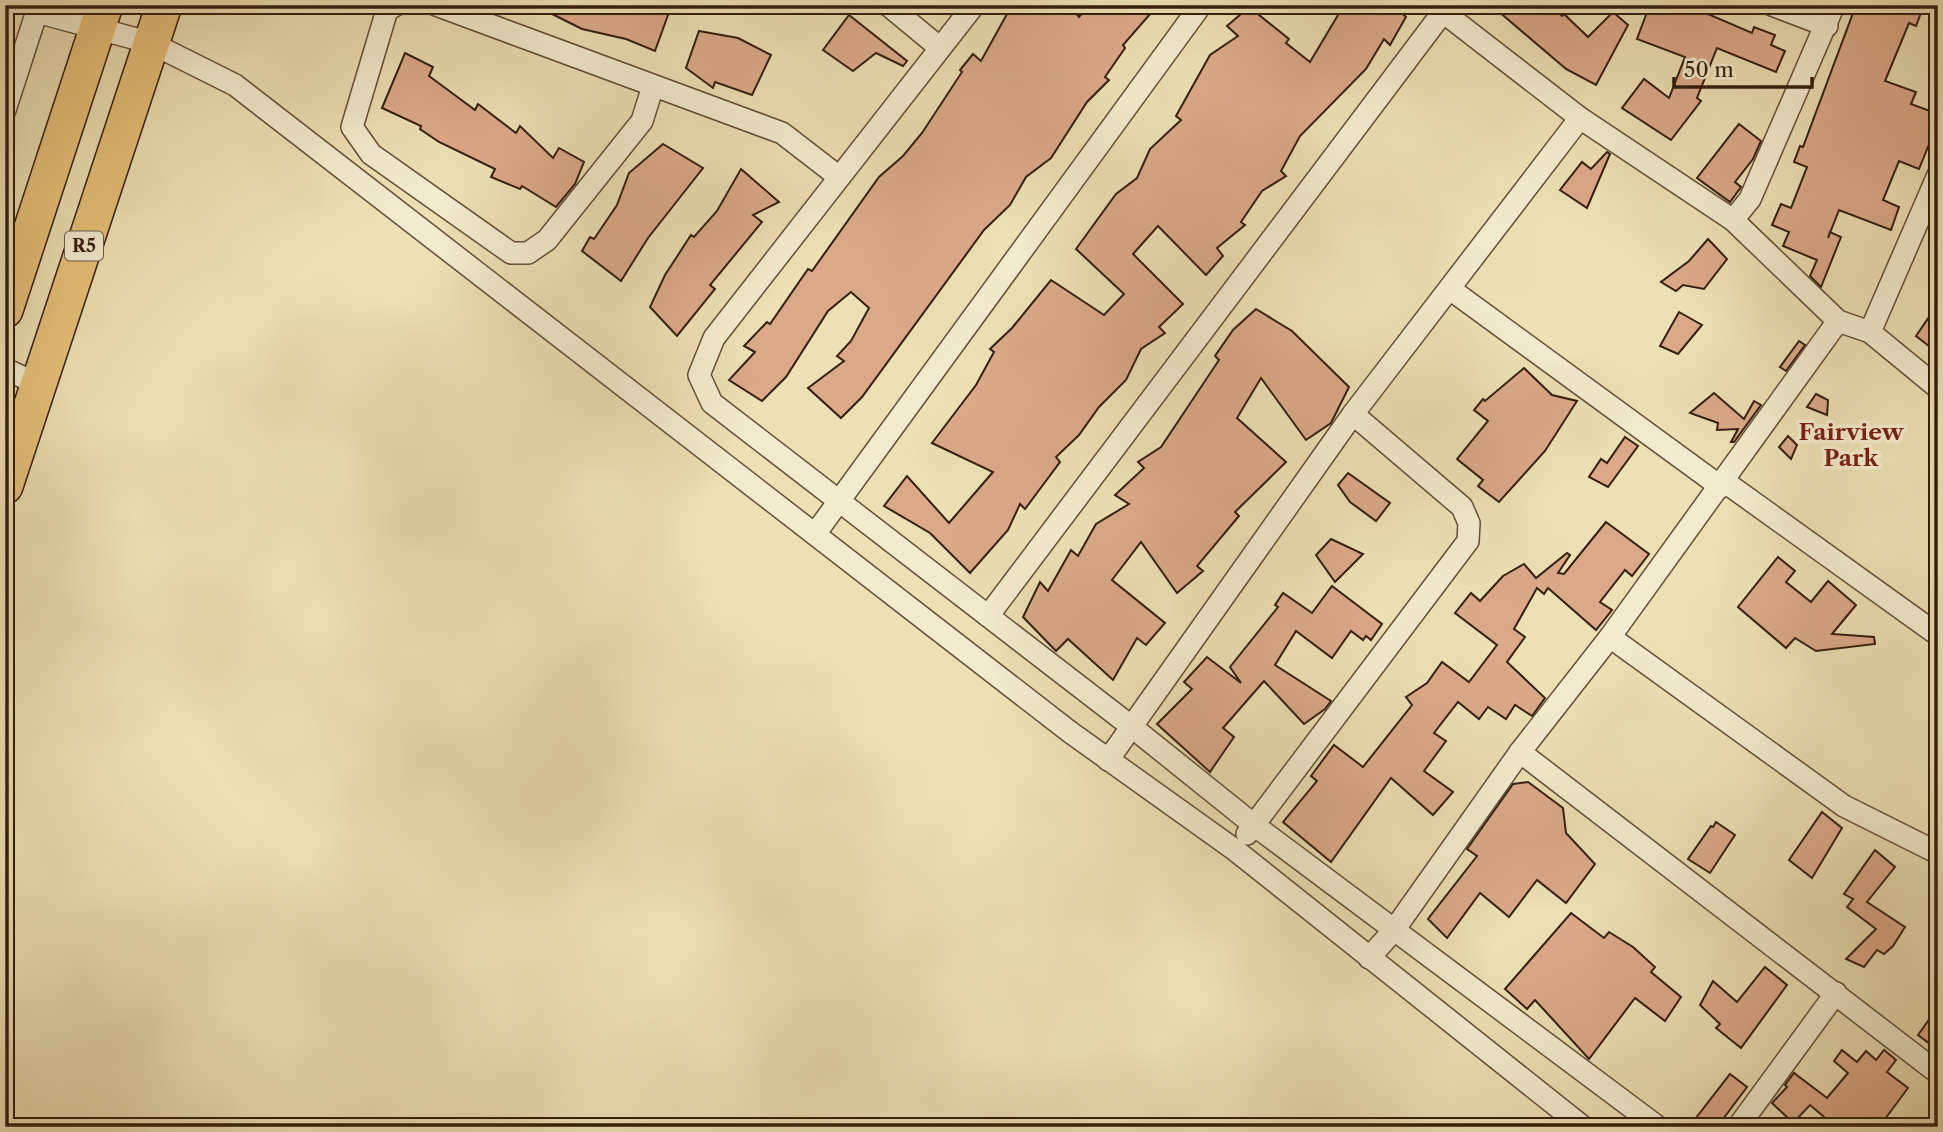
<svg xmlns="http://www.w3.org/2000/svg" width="1943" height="1132" viewBox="0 0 1943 1132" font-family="'Libre Caslon Text',serif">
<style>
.building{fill:#dba988;stroke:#341e0e;stroke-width:2}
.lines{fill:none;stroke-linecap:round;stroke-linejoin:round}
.minor-casing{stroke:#624e38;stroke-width:24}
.trunk-casing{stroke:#341e0e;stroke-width:38}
.minor{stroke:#f3ebce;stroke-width:21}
.trunk{stroke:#e6c07a;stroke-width:35}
.labels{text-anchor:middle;stroke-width:7;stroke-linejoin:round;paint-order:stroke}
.shield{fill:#f3ebce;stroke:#6d5c48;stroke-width:2}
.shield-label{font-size:18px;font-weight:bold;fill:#341e0e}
.quarter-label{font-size:23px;font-weight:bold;fill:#7a1f14;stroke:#f3ebce}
</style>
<rect width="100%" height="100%" fill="#ece0b4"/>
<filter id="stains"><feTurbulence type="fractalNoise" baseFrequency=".00286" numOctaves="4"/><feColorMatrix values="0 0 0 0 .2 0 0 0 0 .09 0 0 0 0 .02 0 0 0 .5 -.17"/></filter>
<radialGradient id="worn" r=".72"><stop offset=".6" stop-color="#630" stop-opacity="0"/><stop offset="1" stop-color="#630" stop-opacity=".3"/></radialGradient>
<g class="building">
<polygon points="534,5 652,5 668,15 655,51 626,39 582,29"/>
<polygon points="1012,5 1069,5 1079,17 1089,5 1158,5 1123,45 1125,48 1105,77 1109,80 1087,102 1051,158 1026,177 1010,205 984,230 862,397 841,418 808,388 844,361 837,356 851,341 869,308 851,292 828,311 786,377 762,401 729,380 755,352 744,346 767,322 770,324 808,269 812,271 879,177 903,156 922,133 962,72 960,70 973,54 981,61"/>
<polygon points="1344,5 1394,5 1406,17 1390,45 1384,39 1366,69 1300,136 1281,171 1286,176 1262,191 1241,222 1245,225 1217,248 1223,256 1206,275 1158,226 1133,254 1183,304 1159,327 1165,333 1141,349 1126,380 1099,407 1079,435 1056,457 1060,462 1025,509 1020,504 1008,530 970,573 930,533 884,506 907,476 949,523 993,472 932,443 976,385 994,352 990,349 1012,328 1051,280 1104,315 1124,294 1076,249 1116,194 1137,178 1150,149 1181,120 1176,116 1210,55 1238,36 1227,26 1249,7 1289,39 1286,43 1310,62"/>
<polygon points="1491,5 1549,5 1562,16 1564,14 1588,37 1613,12 1628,25 1596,85 1566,69"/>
<polygon points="1664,5 1687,5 1752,33 1754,27 1775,35 1771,45 1785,51 1776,72 1717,48 1697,98 1701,101 1671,140 1622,108 1644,79 1669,98 1685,57 1637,39 1649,7 1662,12"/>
<polygon points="1856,5 1924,5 1916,26 1909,23 1885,81 1916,92 1911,104 1938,114 1938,122 1919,169 1899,161 1883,200 1899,207 1891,230 1839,210 1828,238 1830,232 1841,237 1821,287 1810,276 1817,260 1783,246 1789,232 1772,225 1781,204 1791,208 1807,167 1794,162 1800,146 1803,147"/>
<polygon points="849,15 907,61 903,66 876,53 853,71 823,50"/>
<polygon points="699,31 738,38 771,55 752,95 715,82 713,88 686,68"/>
<polygon points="405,53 433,67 429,76 475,110 478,104 516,133 520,126 553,158 559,148 584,162 575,184 556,207 522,186 520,189 491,177 495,169 439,142 420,129 421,126 382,108"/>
<polygon points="1739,124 1761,141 1753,159 1735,182 1741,187 1730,202 1697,178"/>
<polygon points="663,144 703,168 648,238 621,281 582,251 590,237 594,239 617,205 629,173"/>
<polygon points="1607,152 1610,154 1587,208 1560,190 1582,162 1591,169"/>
<polygon points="741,169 779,202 753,215 762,222 710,285 715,289 677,336 650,307 665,275 691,235 694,237 717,211"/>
<polygon points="1708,239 1727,259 1704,289 1683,285 1676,291 1661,282 1689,261"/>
<polygon points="1256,309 1292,331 1349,387 1331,423 1306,440 1261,378 1237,418 1286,462 1235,512 1239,516 1197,566 1203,571 1177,593 1141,542 1112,580 1165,623 1146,645 1137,638 1113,680 1068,639 1056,651 1023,617 1040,582 1048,591 1071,550 1078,556 1096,524 1129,504 1115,495 1144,468 1138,462 1161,447 1219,360 1215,356 1233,330"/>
<polygon points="1679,312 1702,325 1678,354 1660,346"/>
<polygon points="1929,317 1938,324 1938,353 1916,336"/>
<polygon points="1799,341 1805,345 1786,371 1780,367"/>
<polygon points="1524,368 1552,395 1577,401 1545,451 1499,502 1478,486 1483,480 1457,459 1488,421 1474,410 1483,399 1485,401"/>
<polygon points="1714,393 1744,419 1754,401 1761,405 1734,442 1731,442 1738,429 1717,430 1718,423 1690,413"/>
<polygon points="1816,394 1828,400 1827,415 1807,407"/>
<polygon points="1788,436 1797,445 1791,459 1779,447"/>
<polygon points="1625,437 1638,446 1608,487 1589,477 1601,459 1607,463"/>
<polygon points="1348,473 1390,503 1376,521 1350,502 1338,485"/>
<polygon points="1606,522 1649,554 1632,576 1625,570 1600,602 1612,610 1596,630 1548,588 1544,594 1537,588 1514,629 1525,637 1507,662 1545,698 1532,716 1515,705 1506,719 1488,707 1479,719 1458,702 1434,733 1446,741 1424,771 1453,792 1433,815 1391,778 1331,862 1283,822 1317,781 1311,776 1334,745 1363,767 1412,705 1406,697 1427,683 1442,662 1469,682 1497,645 1455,613 1471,593 1480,601 1503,576 1524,564 1536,578 1567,553 1570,555 1558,573 1564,574"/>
<polygon points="1331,539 1363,554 1335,582 1316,555"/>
<polygon points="1778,557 1795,571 1786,582 1811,602 1828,581 1856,605 1832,634 1874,637 1875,644 1816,651 1795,638 1786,648 1738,607"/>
<polygon points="1332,586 1382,624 1371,640 1366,636 1363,640 1351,631 1332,658 1296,631 1275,665 1331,701 1325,709 1304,724 1264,681 1223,728 1234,737 1210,772 1157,724 1192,689 1184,682 1207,657 1241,683 1230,667 1278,607 1275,605 1283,593 1312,613"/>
<polygon points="1528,782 1563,808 1566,833 1595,864 1566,903 1537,880 1509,917 1480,893 1447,938 1428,919 1477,856 1467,849 1513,784"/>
<polygon points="1822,812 1842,828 1812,878 1789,860"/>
<polygon points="1716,822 1735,835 1710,873 1688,859 1711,826 1713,827"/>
<polygon points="1875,850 1895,867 1867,902 1905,927 1893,946 1884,954 1877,950 1864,967 1846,959 1876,929 1847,907 1853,899 1844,894"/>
<polygon points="1571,913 1604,938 1609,932 1633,947 1655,967 1651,972 1681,997 1665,1021 1635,998 1589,1059 1535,1000 1527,1009 1505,989"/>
<polygon points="1765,967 1787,985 1741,1048 1716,1028 1720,1024 1700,1005 1713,981 1737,1002"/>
<polygon points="1938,1007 1938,1050 1918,1035"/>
<polygon points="1842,1050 1857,1062 1866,1051 1876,1060 1884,1050 1896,1060 1887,1072 1908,1088 1879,1127 1836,1127 1810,1105 1793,1123 1772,1103 1787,1087 1785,1085 1794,1073 1827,1098 1848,1073 1834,1061"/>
<polygon points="1730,1074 1747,1087 1717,1127 1689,1127"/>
</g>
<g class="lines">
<defs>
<g id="minor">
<polyline points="396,5 387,10 352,127 371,154 511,253 528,253 547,240 642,121 653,86"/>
<polyline points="436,5 782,133 839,177"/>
<polyline points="888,5 940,48"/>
<polyline points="974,5 714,338 699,375 712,403 1132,727 1254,825 1658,1127"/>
<polyline points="1434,5 1580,118 1733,220 1838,321 1870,332 1938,388"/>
<polyline points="1772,5 1827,26"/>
<polyline points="37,12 151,43 235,85 1070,732 1235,850 1583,1127"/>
<polyline points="5,110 39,5"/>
<polyline points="1733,220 1750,199 1834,5"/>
<polyline points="1450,289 1721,487"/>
<polyline points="1870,332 1938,175"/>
<polyline points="5,369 38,384"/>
<polyline points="1725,482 1938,635"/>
<polyline points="815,534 1201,5"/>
<polyline points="988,616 1443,12"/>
<polyline points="1610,637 1844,806 1938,853"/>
<polyline points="1520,752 1938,1073"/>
<polyline points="1108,760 1353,414 1580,118"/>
<polyline points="1247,834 1468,541 1469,523 1462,507 1353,414"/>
<polyline points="1369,958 1394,930 1520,752 1610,637 1838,321"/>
<polyline points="1738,1127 1836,993"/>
</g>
<g id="trunk">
<polyline points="5,310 105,5"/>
<polyline points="5,486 164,5"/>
</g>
</defs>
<use href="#minor" class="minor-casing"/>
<use href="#trunk" class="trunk-casing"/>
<use href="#minor" class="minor"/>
<use href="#trunk" class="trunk"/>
</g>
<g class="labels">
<rect class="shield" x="65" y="231.5" width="38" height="29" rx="5"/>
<g class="shield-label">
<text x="84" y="252">R5</text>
</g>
<g class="quarter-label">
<text x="1851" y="440">Fairview<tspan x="1851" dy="26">Park</tspan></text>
</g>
</g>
<rect width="1943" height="1132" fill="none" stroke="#ece0b4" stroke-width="28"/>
<rect x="7" y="7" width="1929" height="1118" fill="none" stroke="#341e0e" stroke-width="3.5"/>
<rect x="14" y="14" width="1915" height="1104" fill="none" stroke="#341e0e" stroke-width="2"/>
<path d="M1674 77v10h138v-10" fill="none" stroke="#341e0e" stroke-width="3.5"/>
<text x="1684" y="77" font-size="21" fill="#341e0e" stroke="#f3ebce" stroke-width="5" paint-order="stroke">50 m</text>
<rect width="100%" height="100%" filter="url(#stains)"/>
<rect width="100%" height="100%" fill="url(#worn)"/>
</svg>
